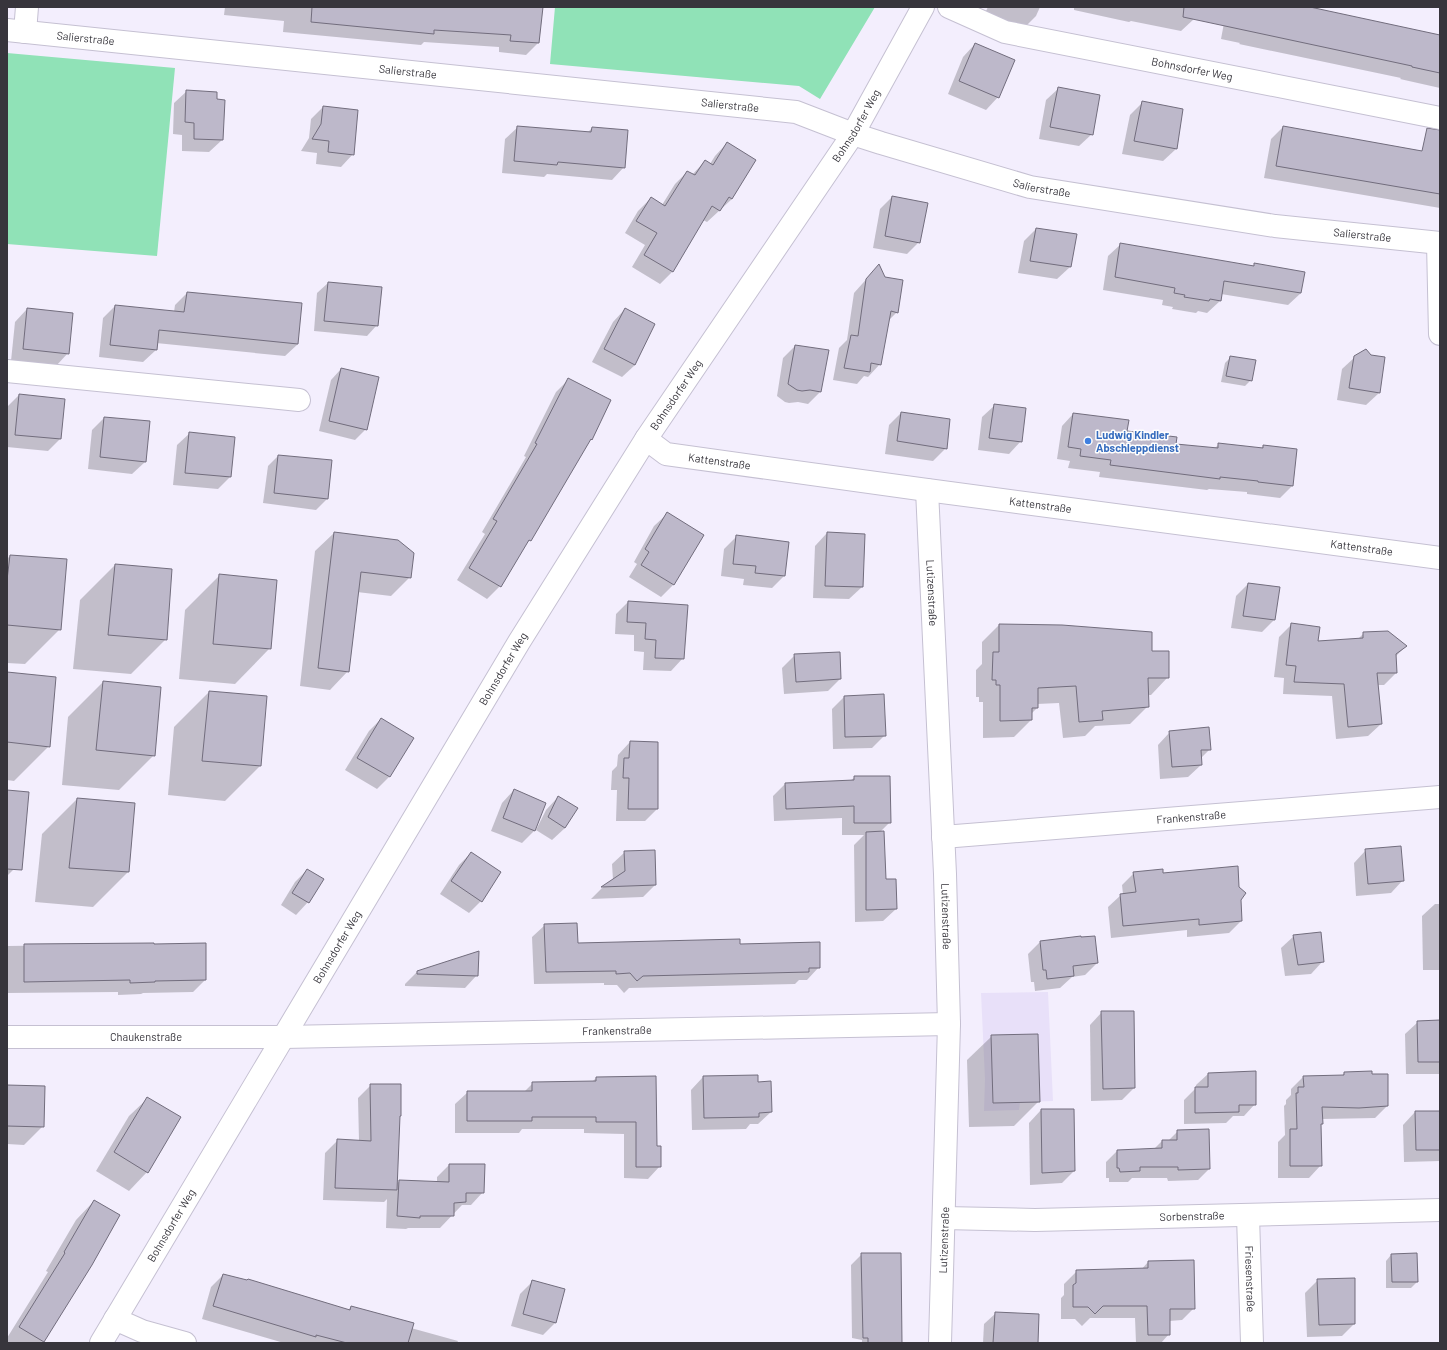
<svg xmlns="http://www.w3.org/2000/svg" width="1447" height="1350" viewBox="0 0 1447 1350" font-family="Barlow,sans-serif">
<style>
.built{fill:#e8e0f9}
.green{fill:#90e2b7}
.shadow{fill:#0003}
.building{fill:#bdb8ca;stroke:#726d7d}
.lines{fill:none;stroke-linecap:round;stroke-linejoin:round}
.minor-casing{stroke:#c5c0d2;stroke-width:24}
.minor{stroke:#fff;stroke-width:22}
.shop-dot{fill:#3f7fe0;stroke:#fefefe;stroke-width:1.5}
.labels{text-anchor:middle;stroke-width:3;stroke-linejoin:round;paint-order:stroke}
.street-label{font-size:11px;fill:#37353c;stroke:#fefefe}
.shop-label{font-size:11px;font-weight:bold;fill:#366cbe;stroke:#fefefe;text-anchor:start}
</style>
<rect width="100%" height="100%" fill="#f3eefd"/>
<polygon class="built" points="1048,992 1053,1101 1020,1102 1019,1110 984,1111 985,1079 981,993"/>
<g class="green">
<polygon points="555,7 875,7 820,99 799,86 550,64"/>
<polygon points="7,53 175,68 157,256 7,244"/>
</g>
<g class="shadow">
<polygon points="225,7 542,7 538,43 526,55 499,52 499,47 424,42 421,45 283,32 284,21 224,15"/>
<polygon points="988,7 1040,7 1036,16 1023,29 985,13"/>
<polygon points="1074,7 1196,7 1194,19 1181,31 1131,21 1129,22 1074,10"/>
<polygon points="1227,7 1306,7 1440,36 1440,88 1400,79 1401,78 1239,44 1240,43 1221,39"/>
<polygon points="975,44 998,97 986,110 948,94 963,57"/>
<polygon points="1059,88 1092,134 1079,146 1039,139 1046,100"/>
<polygon points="187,91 215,100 224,101 222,140 209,152 182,151 182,135 173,134 174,103"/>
<polygon points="1142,103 1176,149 1163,161 1122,154 1130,115"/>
<polygon points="323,107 353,154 341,167 316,164 317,153 301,151 309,138 311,119"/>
<polygon points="518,127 587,133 592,128 624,167 612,180 547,174 544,177 502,173 505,139"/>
<polygon points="1283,127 1352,140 1353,139 1440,154 1440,208 1264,178 1271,139"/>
<polygon points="727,143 755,160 732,199 707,222 703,220 672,272 660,284 632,267 645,245 625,233 638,211 651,198 662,205 675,184 687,172 692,175 705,161 710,164 715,156"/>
<polygon points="892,197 919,242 907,254 873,248 880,209"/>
<polygon points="1036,229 1076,235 1070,267 1057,279 1018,273 1024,241"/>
<polygon points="1121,244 1252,267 1255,264 1301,293 1288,305 1221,294 1220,301 1207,313 1198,311 1196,313 1172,309 1173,307 1162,305 1163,300 1103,290 1108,256"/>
<polygon points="879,265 897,312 888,321 880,364 868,377 864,376 857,384 833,380 839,348 847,340 854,293"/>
<polygon points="328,283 381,288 377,325 367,336 314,331 317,293"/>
<polygon points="187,293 298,344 285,356 156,343 156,350 143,362 99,357 103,318 115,306 174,312 175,305"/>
<polygon points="27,309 68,353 56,366 11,361 15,322"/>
<polygon points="625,309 635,365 622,377 592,362 613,322"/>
<polygon points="795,346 820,392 808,404 798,402 789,403 785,402 777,396 783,358"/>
<polygon points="1231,357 1251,380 1245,386 1221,382 1225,363"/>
<polygon points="1355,357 1379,393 1366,405 1337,400 1342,369"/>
<polygon points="341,369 366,429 355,440 319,431 331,380"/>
<polygon points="568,380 588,442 530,540 525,545 500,586 487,599 457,580 485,534 482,532 526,457 524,456 556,392"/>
<polygon points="19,395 64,400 60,439 48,451 7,447 7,407"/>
<polygon points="995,405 1021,441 1009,454 978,450 982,417"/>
<polygon points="901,413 946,448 933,461 885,454 889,425"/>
<polygon points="1073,414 1126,431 1175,445 1214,449 1219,444 1261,449 1263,446 1296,450 1292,486 1280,498 1247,494 1247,492 1209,489 1207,490 1099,477 1100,472 1068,468 1070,461 1057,459 1062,426"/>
<polygon points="104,418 145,462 132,474 88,469 92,430"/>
<polygon points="190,433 230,477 218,489 173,485 177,445"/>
<polygon points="278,456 331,461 327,499 316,510 263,503 268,466"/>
<polygon points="667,514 703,535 673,585 661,597 629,577 637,564 634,562 654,526"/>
<polygon points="334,533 410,577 391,596 357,592 348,671 330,690 300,686 315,551"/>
<polygon points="827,533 862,587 849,599 813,598 815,546"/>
<polygon points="737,536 784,576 772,588 743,585 744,579 721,576 724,549"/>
<polygon points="10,556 60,629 25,664 7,663 7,559"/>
<polygon points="115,565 166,639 131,674 73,669 80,600"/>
<polygon points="220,575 270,648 235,684 179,679 185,610"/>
<polygon points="1248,584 1279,588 1274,620 1262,632 1231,628 1236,596"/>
<polygon points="628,602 683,658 671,671 643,670 644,652 634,651 634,635 615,634 616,614"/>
<polygon points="1292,624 1317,642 1358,639 1364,633 1405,647 1395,657 1396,673 1384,685 1377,685 1381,724 1368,736 1336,739 1332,696 1283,694 1284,678 1274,677 1279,637"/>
<polygon points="999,625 1151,652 1168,677 1151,695 1147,695 1148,706 1130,724 1095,726 1085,736 1063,738 1059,703 1037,704 1037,708 1031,714 1031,720 1014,737 983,738 983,702 979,702 979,697 976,697 976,670 982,664 982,642"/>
<polygon points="795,655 840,679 828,691 784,694 782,668"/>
<polygon points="7,673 49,746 14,781 7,780"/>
<polygon points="103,682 154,755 119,790 62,785 68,717"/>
<polygon points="209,692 260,766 225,801 168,795 174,727"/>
<polygon points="844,697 885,735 872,748 833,749 832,709"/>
<polygon points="381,719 413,738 389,777 377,789 345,770 369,731"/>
<polygon points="1170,732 1210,749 1200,759 1201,765 1188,777 1160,779 1158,745"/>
<polygon points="630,742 657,809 645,821 616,821 617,790 611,790 612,771 617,766 618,755"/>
<polygon points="855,777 890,822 880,832 885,880 896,909 883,921 855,922 854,845 864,835 842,835 842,818 774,821 773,796 785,784 850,781"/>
<polygon points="514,790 545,803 534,831 522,843 491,831 502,803"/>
<polygon points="7,791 22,861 7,876"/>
<polygon points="558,797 565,828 552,840 536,830 546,810"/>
<polygon points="77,799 128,872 93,907 35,902 42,834"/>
<polygon points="1366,850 1403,880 1391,893 1356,896 1354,863"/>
<polygon points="625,852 655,885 643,897 591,899 602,888 613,880 612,864"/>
<polygon points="471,853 481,901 469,913 440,894 459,865"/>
<polygon points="307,870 308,902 296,915 281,905 295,882"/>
<polygon points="1134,873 1162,874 1240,900 1241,921 1229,933 1187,937 1187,930 1111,938 1108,907 1121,895 1123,894 1122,885"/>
<polygon points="1435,904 1440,904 1440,970 1423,970 1422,916"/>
<polygon points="545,925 577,944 739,945 819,967 807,980 799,980 795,984 629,988 624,993 617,985 604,985 604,983 534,984 532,937"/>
<polygon points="1294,936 1323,961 1311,974 1285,976 1281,948"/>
<polygon points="1041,941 1097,963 1085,975 1072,977 1060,988 1035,991 1034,982 1031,982 1028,954"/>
<polygon points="153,944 205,980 193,992 143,993 141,994 118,995 118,992 7,993 7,946"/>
<polygon points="417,972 477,975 465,988 405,986 405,984"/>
<polygon points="1102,1012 1134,1088 1122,1100 1091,1101 1090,1025"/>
<polygon points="1440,1021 1440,1072 1439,1074 1406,1074 1405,1034 1418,1022"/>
<polygon points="992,1036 1039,1101 1014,1126 969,1127 967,1060"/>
<polygon points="1255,1072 1255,1104 1244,1116 1233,1116 1226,1123 1184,1124 1184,1100 1196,1088 1196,1085 1208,1074"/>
<polygon points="1344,1073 1371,1075 1387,1106 1375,1118 1322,1119 1322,1124 1320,1125 1321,1165 1309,1178 1278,1178 1278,1142 1285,1135 1284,1106 1286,1104 1286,1100 1291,1095 1291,1089 1303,1077 1342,1076"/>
<polygon points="655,1077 656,1147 660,1166 648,1179 624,1178 624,1134 584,1133 584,1129 522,1129 519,1133 455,1133 455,1104 468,1092 524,1092 533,1083 592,1082 596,1078"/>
<polygon points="703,1077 757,1083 771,1112 758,1124 750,1124 746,1129 692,1130 691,1090"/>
<polygon points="371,1085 400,1116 399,1117 396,1184 400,1181 437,1182 437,1177 449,1165 483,1192 471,1205 462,1205 440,1228 408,1228 406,1229 386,1228 387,1199 384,1202 323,1200 325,1153 338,1140 359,1141 358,1098"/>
<polygon points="7,1086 43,1126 24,1145 7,1144"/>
<polygon points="148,1098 147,1172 129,1191 96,1171 129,1116"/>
<polygon points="1041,1110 1073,1110 1074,1171 1062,1183 1030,1185 1029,1123"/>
<polygon points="1415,1112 1440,1112 1440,1161 1404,1162 1403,1125"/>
<polygon points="1178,1131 1209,1169 1198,1180 1168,1181 1167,1178 1132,1178 1128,1182 1109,1182 1109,1178 1106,1178 1106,1162 1117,1151 1154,1149 1162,1141 1168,1141"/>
<polygon points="94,1201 91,1265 42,1343 7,1343 7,1338 48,1272 46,1271 76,1220"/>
<polygon points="862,1254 901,1343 862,1343 862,1340 852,1338 851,1265"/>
<polygon points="1391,1255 1417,1282 1411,1288 1386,1288 1386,1261"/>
<polygon points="1148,1262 1194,1308 1182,1320 1169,1321 1169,1334 1161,1343 1136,1343 1135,1318 1090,1318 1082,1326 1075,1319 1061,1319 1061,1298 1064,1295 1064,1284 1077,1271 1141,1270"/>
<polygon points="223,1275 348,1310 351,1307 411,1328 458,1341 457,1343 284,1343 202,1319 211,1287"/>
<polygon points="1318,1280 1354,1324 1342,1336 1307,1337 1305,1293"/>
<polygon points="533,1281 555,1323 543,1335 511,1326 520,1294"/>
<polygon points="996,1313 1037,1343 983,1343 984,1324"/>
</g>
<g class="building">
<polygon points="312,7 543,7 539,43 510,41 511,35 434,30 434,34 311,22"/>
<polygon points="1184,7 1310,7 1440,35 1440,73 1412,67 1412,66 1183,17"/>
<polygon points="975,43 1015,60 999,98 959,81"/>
<polygon points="1058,87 1100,95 1093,135 1050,127"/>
<polygon points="186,90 217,92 217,99 225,100 223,140 194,139 194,123 185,122"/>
<polygon points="1142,101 1183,109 1177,149 1134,141"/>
<polygon points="323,106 358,110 354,155 328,152 329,141 312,139 321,124"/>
<polygon points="517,126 591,132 592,127 628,130 625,168 558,162 557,165 514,161"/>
<polygon points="1283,126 1422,151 1427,128 1440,130 1440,194 1276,166"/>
<polygon points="727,142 756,160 732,199 729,197 720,211 712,206 673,272 644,255 657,233 636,221 651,197 665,206 687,171 695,175 705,160 713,165"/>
<polygon points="892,196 928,203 920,243 885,236"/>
<polygon points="1036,228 1077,234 1071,267 1030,261"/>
<polygon points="1120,243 1254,266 1254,263 1305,272 1301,293 1224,281 1221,301 1210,299 1209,301 1184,297 1185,295 1174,293 1175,288 1115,277"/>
<polygon points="879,264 885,277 903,280 898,313 891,311 881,365 871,363 870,372 844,368 851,335 858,336 866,279"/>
<polygon points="328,282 382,287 378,326 324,321"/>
<polygon points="187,292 302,303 298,344 159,330 157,350 110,345 115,305 184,312"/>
<polygon points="27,308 73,313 69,354 23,349"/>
<polygon points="625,308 655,324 635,365 604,349"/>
<polygon points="795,345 829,350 821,392 810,390 802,391 797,390 788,384"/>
<polygon points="1366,349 1371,355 1385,357 1380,393 1349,388 1354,356"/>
<polygon points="1230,356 1256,360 1252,381 1226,376"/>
<polygon points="341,368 379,377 367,430 329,421"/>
<polygon points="568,378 611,400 592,440 591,439 531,541 529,540 501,587 469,568 497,521 493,519 537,444 535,443"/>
<polygon points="19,394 65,399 61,439 15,435"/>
<polygon points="994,404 1026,408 1022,442 989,438"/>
<polygon points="901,412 950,419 947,449 897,441"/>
<polygon points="1073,413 1129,420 1127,431 1177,437 1176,444 1218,448 1218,443 1263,448 1263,445 1297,449 1293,486 1258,482 1258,481 1220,477 1220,479 1110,465 1111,460 1080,456 1081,449 1068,447"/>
<polygon points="104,417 150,421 146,462 100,457"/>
<polygon points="189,432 235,437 231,477 185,473"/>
<polygon points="278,455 332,460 328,499 274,493"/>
<polygon points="667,512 704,535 674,585 641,565 649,552 645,549"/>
<polygon points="334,532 398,540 414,553 411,578 361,572 349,672 318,668"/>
<polygon points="827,532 865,534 863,587 825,586"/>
<polygon points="736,535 789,542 785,576 755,573 756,566 733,564"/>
<polygon points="10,555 67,559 61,630 7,625 7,580"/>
<polygon points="115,564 172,569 167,640 108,635"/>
<polygon points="219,574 277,580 271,649 213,644"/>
<polygon points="1248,583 1280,587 1275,620 1243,616"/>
<polygon points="628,601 688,605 684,659 655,658 656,640 645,639 646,623 627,622"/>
<polygon points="1291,623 1320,627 1318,641 1363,638 1363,632 1388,631 1407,646 1396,654 1397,673 1377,673 1382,724 1348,727 1344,684 1294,682 1296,666 1286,665"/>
<polygon points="999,624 1062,625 1152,632 1152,651 1169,651 1169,678 1148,678 1149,707 1102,711 1103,720 1079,722 1076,686 1038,688 1038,708 1032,708 1032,720 1000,721 1000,685 996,685 996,680 992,680 993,652 999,652"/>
<polygon points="840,652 841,679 796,682 794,654"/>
<polygon points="7,672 56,677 50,747 7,742"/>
<polygon points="103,681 161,687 155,756 96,750"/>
<polygon points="209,691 267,696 261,766 202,761"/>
<polygon points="884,694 886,736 845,737 844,696"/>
<polygon points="381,718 414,738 390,777 357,758"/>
<polygon points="1209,727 1211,750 1201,750 1202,765 1172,767 1169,731"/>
<polygon points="630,741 658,742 658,809 628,809 629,778 623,778 624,758 629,758"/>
<polygon points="854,776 890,776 891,823 854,823 854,806 786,809 785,783 854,780"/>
<polygon points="514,789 546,803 535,831 503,818"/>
<polygon points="7,790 29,792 22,870 7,869"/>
<polygon points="558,796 578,808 565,828 548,817"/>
<polygon points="77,798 135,803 129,872 69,868"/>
<polygon points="884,831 886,879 896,879 897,909 866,910 866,832"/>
<polygon points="1401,846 1404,881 1368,884 1365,849"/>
<polygon points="655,850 656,885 601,887 625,871 624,851"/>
<polygon points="471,852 501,872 482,902 451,881"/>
<polygon points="1238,866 1239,887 1246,893 1241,900 1242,921 1199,925 1199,919 1123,926 1120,894 1136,892 1133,872 1163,869 1163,873"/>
<polygon points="307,869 324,879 309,903 292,893"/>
<polygon points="577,923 578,943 740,939 740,944 820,942 820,968 809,968 809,972 643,976 637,981 630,973 616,974 616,971 546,972 544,924"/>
<polygon points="1321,932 1324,962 1298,965 1293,935"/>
<polygon points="1081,936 1081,937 1095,936 1098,963 1073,966 1074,976 1047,979 1046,970 1043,970 1040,941"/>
<polygon points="154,943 154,944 206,943 206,980 155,981 155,982 130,983 130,980 24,982 24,944"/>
<polygon points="479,951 478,976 417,974 417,971"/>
<polygon points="1101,1011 1134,1011 1135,1088 1103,1089"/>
<polygon points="1440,1020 1440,1062 1418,1062 1417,1021"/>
<polygon points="1038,1034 1040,1102 993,1103 991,1035"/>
<polygon points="1256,1071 1256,1105 1239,1105 1239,1112 1195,1113 1195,1087 1208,1087 1208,1073"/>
<polygon points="1372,1071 1372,1074 1388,1074 1388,1106 1359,1108 1322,1107 1323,1124 1321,1124 1322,1166 1290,1166 1290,1129 1297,1129 1296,1093 1298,1093 1298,1087 1304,1087 1303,1076 1344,1075 1344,1072"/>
<polygon points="758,1075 758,1082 771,1081 772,1112 759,1113 759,1117 704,1118 703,1076"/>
<polygon points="656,1076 657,1146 661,1146 661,1167 636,1167 636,1122 596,1122 596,1117 532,1117 532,1121 467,1121 467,1091 532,1091 532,1082 596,1081 596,1077"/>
<polygon points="370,1084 401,1084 401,1116 400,1116 397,1190 335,1188 337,1139 371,1141"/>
<polygon points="7,1085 45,1086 44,1127 7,1126"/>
<polygon points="147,1097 181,1117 148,1173 114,1152"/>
<polygon points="1041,1109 1074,1109 1075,1171 1042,1173"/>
<polygon points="1415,1111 1440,1111 1440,1150 1416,1150"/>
<polygon points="1209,1129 1210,1169 1178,1170 1178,1167 1140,1167 1140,1171 1120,1172 1119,1168 1117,1168 1117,1150 1162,1148 1162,1140 1177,1140 1177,1130"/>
<polygon points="449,1164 485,1164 484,1193 466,1193 466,1202 454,1203 454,1216 420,1216 420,1218 397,1216 399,1180 449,1182"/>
<polygon points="94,1200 120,1215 92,1265 44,1342 19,1327 65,1253 64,1252"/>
<polygon points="861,1253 901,1253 902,1343 868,1343 868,1338 863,1338"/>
<polygon points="1417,1253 1418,1282 1392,1282 1391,1254"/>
<polygon points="1194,1260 1195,1309 1170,1309 1170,1335 1148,1335 1147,1306 1103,1306 1095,1314 1088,1307 1073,1307 1073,1285 1076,1283 1076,1270 1148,1268 1148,1261"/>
<polygon points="223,1274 247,1280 248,1279 350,1310 351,1306 414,1323 408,1343 347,1343 316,1335 316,1337 213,1306"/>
<polygon points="1355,1278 1355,1324 1319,1325 1317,1279"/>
<polygon points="532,1280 565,1289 556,1323 523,1314"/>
<polygon points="995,1312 1039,1314 1038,1343 993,1343"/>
</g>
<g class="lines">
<defs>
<g id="minor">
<path id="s1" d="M 949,7 L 1005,32 L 1440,118"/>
<path id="s2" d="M 7,30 L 796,112 L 853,134 L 881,143 L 1030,187 L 1275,226 L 1440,243"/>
<polyline points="25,32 27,7"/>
<polyline points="1438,243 1440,334"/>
<polyline points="7,371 299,400"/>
<path id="s3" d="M 646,439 L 666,454 L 927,490 L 1440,558"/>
<path id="s4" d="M 927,490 L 945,874 L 949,1024 L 940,1343"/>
<path id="s5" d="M 943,837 L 1440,797"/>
<path id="s6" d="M 7,1037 L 284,1037 L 949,1024"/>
<path id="s7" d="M 1248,1216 L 1252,1343"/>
<path id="s8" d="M 944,1218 L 1035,1220 L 1440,1210"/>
<polyline points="115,1319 142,1331 185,1343"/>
<path id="s9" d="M 101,1343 L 519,642 L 646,439 L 853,134 L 923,7"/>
</g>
</defs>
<use href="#minor" class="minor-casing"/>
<use href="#minor" class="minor"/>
</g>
<circle class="shop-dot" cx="1088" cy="441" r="4"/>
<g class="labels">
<g class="street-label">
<text dy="4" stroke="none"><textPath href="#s2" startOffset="79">Salierstraße</textPath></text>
<text dy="4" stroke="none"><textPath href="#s1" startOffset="252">Bohnsdorfer Weg</textPath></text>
<text dy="4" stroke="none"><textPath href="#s2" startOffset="403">Salierstraße</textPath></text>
<text dy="4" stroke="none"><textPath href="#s2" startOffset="727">Salierstraße</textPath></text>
<text dy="4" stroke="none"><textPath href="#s9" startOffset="1433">Bohnsdorfer Weg</textPath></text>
<text dy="4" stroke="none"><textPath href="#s2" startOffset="1051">Salierstraße</textPath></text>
<text dy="4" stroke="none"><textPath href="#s2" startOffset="1375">Salierstraße</textPath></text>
<text dy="4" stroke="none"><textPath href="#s9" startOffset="1109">Bohnsdorfer Weg</textPath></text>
<text dy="4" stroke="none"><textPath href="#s3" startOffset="79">Kattenstraße</textPath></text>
<text dy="4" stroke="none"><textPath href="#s3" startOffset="403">Kattenstraße</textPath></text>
<text dy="4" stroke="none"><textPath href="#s3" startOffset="727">Kattenstraße</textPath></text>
<text dy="4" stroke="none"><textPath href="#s4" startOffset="103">Lutizenstraße</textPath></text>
<text dy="4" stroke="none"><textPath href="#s9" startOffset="785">Bohnsdorfer Weg</textPath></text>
<text dy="4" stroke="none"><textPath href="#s5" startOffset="249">Frankenstraße</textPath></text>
<text dy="4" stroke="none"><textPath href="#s4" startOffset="427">Lutizenstraße</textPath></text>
<text dy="4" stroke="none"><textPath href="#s9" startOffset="461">Bohnsdorfer Weg</textPath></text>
<text dy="4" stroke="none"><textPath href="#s6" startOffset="610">Frankenstraße</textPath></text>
<text dy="4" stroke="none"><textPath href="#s6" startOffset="139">Chaukenstraße</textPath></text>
<text dy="4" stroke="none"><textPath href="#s8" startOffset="248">Sorbenstraße</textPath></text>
<text dy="4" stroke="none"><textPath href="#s9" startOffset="137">Bohnsdorfer Weg</textPath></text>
<text transform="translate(944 1240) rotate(-88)" y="4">Lutizenstraße</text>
<text dy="4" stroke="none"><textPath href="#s7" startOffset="63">Friesenstraße</textPath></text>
</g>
<g class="shop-label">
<text x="1096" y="439">Ludwig Kindler<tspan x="1096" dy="13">Abschleppdienst</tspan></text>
</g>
</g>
<rect width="1447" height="1350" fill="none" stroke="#37353c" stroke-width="16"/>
</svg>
